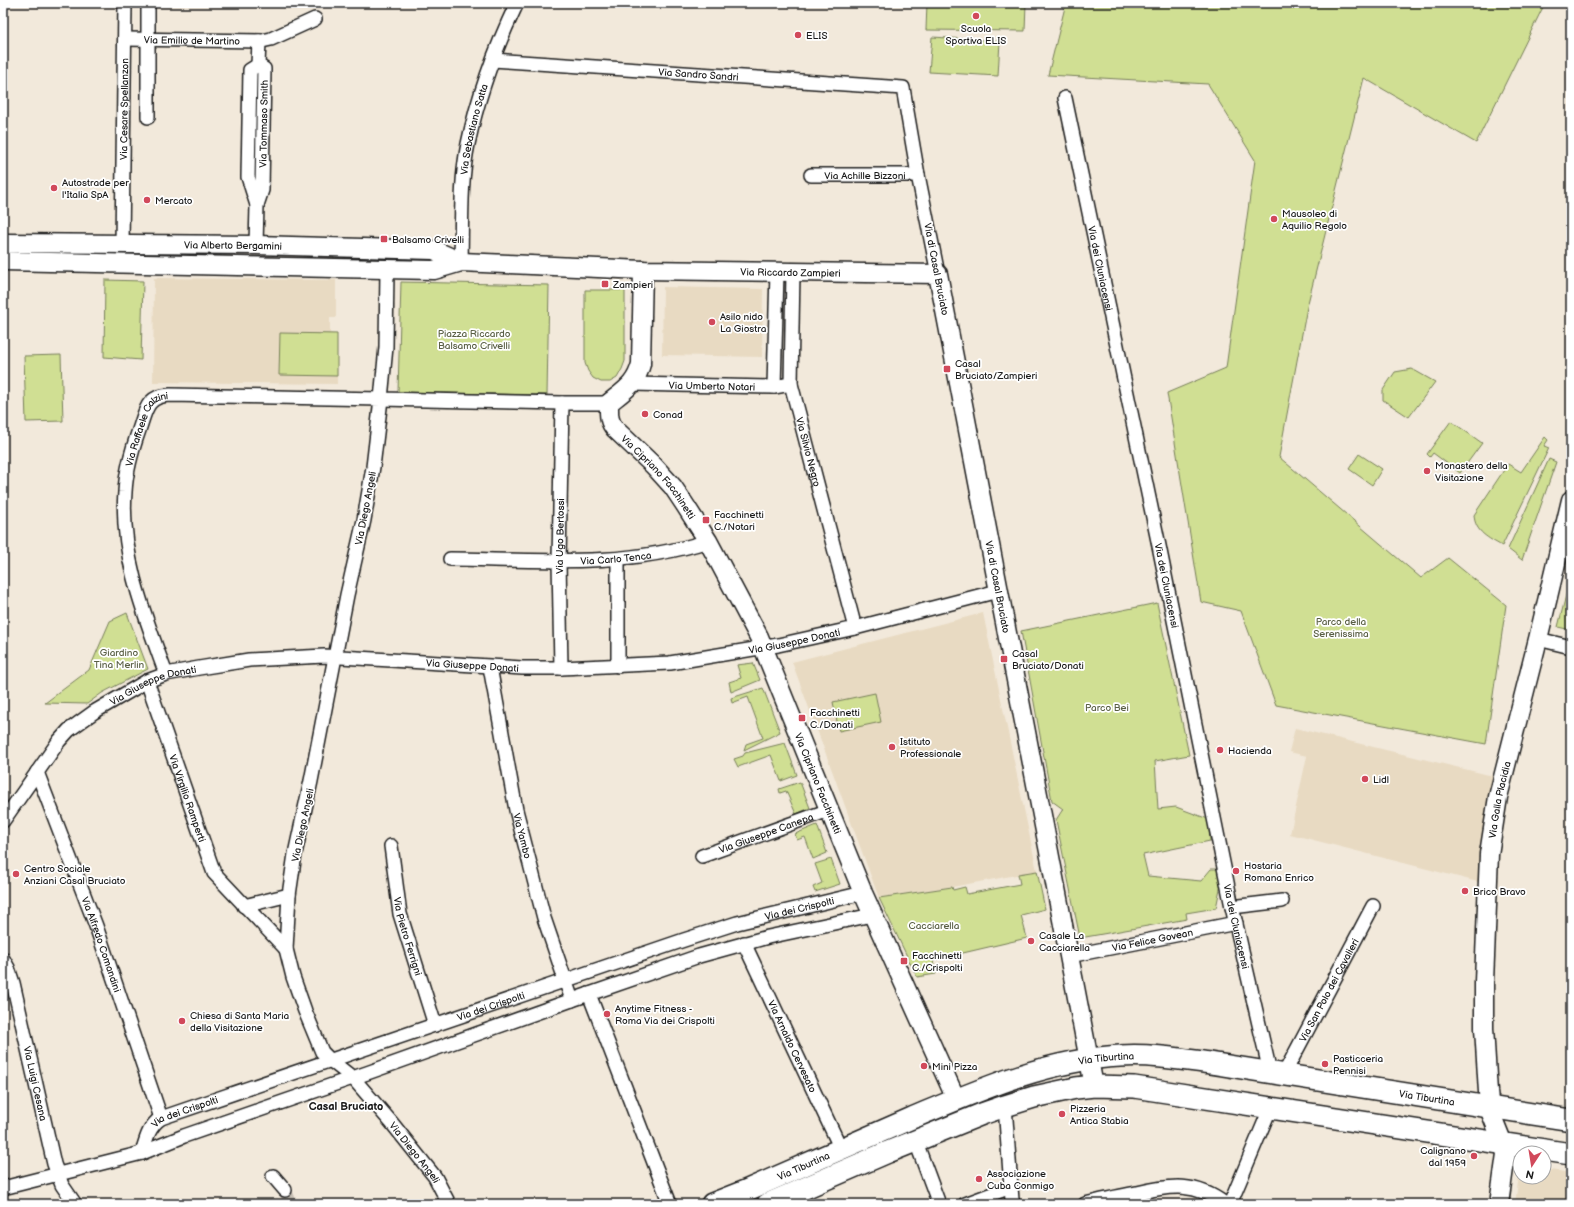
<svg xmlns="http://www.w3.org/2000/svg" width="1574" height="1207" viewBox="0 0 1574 1207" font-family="'Balsamiq Sans',sans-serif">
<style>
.built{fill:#e8dac2}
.green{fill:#d0df93;stroke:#767e58}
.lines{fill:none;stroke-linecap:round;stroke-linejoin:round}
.street-tunnel{stroke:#c7c0b5;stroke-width:13;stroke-dasharray:13 6;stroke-linecap:butt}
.street-casing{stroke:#1c1c1c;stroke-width:16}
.secondary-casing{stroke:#1c1c1c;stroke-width:21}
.primary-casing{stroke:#1c1c1c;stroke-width:24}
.street{stroke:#fff;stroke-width:13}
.secondary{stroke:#fff;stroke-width:18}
.primary{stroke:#fff;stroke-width:21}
.poi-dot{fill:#d1495b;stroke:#fff;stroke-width:1.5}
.labels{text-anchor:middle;stroke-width:3.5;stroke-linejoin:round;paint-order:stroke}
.poi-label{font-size:10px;fill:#1c1c1c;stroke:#fff;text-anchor:start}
.street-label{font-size:10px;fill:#1c1c1c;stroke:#fff}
.park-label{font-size:10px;fill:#5b6046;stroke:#fff}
.neighbourhood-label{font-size:11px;font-weight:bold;fill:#1c1c1c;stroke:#fff}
</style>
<rect width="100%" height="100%" fill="#f2e9db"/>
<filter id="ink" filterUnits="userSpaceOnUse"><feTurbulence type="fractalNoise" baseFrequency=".025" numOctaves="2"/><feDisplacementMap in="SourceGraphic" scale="8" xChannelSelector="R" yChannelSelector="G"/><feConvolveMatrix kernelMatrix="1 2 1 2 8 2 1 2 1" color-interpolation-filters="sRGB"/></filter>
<g filter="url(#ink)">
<g class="built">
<polygon points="154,278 336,280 336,318 330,318 330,333 337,334 337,384 153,382"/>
<polygon points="663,287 763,289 762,357 662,355"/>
<polygon points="983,613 1037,871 952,887 879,898 792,662"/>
<polygon points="1295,728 1493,776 1478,882 1290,834 1307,756 1289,752"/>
<polygon points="1520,1168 1520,1177 1544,1177 1544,1169 1571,1173 1571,1204 1515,1204"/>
</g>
<g class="green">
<polygon points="927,3 1026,3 1025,31 926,30"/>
<polygon points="1066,3 1545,3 1476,143 1364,78 1307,307 1279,457 1421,578 1448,558 1506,605 1486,744 1276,705 1241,611 1201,602 1167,393 1226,368 1255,160 1208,84 1048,75"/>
<polygon points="932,37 1000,41 998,76 929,72"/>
<polygon points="105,280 143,281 141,360 104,357"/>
<polygon points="401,282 549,285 547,395 398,392"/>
<polygon points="585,290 625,290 625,361 622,369 617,378 610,382 601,382 593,378 588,371 585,363"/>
<polygon points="280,333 337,334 337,376 279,375"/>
<polygon points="61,355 63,421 26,422 24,356"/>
<polygon points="1412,369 1435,382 1409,417 1383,400 1383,390 1395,372"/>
<polygon points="1451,421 1482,443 1460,473 1433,453 1430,457 1427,454"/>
<path d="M 1545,437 L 1548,440 L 1544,446 L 1549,448 L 1502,546 C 1488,538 1475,532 1474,515 L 1508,464 L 1521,472 Z"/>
<polygon points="1359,454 1382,469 1372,485 1349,469"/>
<polygon points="1549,459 1556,462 1522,560 1508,549"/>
<polygon points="1571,575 1571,630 1558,627"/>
<polygon points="1157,603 1189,755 1155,761 1158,809 1176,807 1208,819 1210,841 1143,855 1148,876 1201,881 1211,869 1221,869 1222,879 1216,908 1186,913 1187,919 1080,938 1056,820 1063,809 1052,801 1021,631"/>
<polygon points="127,613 148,669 102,693 87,704 45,703 89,670 110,621"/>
<polygon points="753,663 760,680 731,692 729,682 741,678 737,665"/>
<polygon points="763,688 780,732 744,750 746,744 763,738 748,697 732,703 731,698"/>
<polygon points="875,693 881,722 839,731 833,702"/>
<polygon points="785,743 797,775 781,781 771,755 738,767 734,759 743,756 745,753"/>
<polygon points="800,782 810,808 796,814 786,791 780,793 779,789"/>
<polygon points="817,825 827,853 813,859 805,837 797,840 795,834"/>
<polygon points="831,859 840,884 815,892 813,887 822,883 815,864"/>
<polygon points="1037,871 1045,909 1021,915 1027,938 933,960 936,974 917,977 879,898 952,887 953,890 965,887 967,894 1020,884 1018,874"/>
</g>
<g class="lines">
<polyline class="street-tunnel" points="285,1190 291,1204"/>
<defs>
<g id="street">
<path id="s1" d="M 125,39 L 262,41 L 271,39 L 315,19"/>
<path id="s2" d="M 493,60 L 903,88 L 918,175 L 938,274"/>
<path id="s3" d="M 1065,98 L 1158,541 L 1232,907 L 1270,1072"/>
<polyline points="148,117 148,3"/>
<path id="s4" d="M 811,175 L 918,175"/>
<polyline points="257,205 248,177 250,70 258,65"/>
<path id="s5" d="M 122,244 L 125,3"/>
<path id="s6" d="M 256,245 L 257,205 L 262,190 L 264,69 L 258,65 L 259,41"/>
<path id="s7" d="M 461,262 C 462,223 460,182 468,144 C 478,96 496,47 517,3"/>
<polyline points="387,269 386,347 381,399 562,403 609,403"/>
<path id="s8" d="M 793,272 L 791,384 L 855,628"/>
<path id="s9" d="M 632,384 L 774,387 L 791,384"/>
<polyline points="774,387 777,271"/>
<path id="s10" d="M 450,559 C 537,560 624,568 708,541"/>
<polyline points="1538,639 1571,647"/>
<polyline points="618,666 618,559"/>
<path id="s11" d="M 490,667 L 516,810 L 544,918 L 572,1000"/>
<path id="s12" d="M 561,668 L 559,561 L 562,403"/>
<path id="s13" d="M 166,674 C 145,616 120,555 125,492 C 126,470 132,450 139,430 C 146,410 146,396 170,395 L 381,399 L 373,467 L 364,520 L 347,595 L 311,781 L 295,854 L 289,895 L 286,949 L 293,977 L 305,1011 L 322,1052 L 330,1060 L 353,1078 L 391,1122 L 435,1177 L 449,1204"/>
<path id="s14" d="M 147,681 L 214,873 L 286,949"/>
<path id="s15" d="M 37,772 L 96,926 L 161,1118"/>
<path id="s16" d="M 3,821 L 59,741 L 69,730 L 94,712 L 147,681 L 166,674 L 199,668 L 249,660 L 324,656 L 522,668 L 561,668 L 670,663 L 778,645 L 855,628 L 998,591"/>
<path id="s17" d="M 391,846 L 400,914 L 435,1025"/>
<path id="s18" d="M 702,856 L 829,810"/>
<polyline points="244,906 289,895"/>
<polyline points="1232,907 1282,901"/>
<path id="s19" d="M 744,943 L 841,1149"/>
<path id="s20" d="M 1069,956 L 1236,923"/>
<path id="s21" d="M 3,959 L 8,968 L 13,983 L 54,1164 L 62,1185 L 75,1204"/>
<polyline points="589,994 670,1204"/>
<path id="s22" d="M 1284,1074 L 1373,906"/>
<polyline points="1005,1106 1011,1187 1012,1200 1014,1204"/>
<polyline points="916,1142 939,1204"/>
<path id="s23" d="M 142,1153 C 146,1139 149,1126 161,1118 L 684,940 L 737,923 L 863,893"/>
<polyline points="273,1176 285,1190"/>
<polyline points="3,1188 142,1153 184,1136 367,1073 572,1000 699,956 768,937 872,915"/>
<polyline points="965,1204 1011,1187"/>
<path d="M 1085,1204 C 1103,1200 1120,1196 1137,1193 C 1171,1185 1196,1182 1225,1204"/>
<polyline points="1230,1204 1270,1109"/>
</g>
<g id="secondary">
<path id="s24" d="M 3,243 L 256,245 L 434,250 L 461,262"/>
<path id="s25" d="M 3,261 L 434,270 L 461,262 L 643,270 L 938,274 L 1094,1086"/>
<path id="s26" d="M 643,270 L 641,364 C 636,384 625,390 609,403 C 609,413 608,421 615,429 L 654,466 L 673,487 L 685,505 L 708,541 L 759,637 L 863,893 L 956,1099"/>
<path id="s27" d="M 1499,1204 L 1506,1154 L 1504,1146 L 1490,1111 L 1488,1092 L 1484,1028 L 1484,982 L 1489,854 L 1498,797 L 1538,639 L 1571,500"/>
</g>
<g id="primary">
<path id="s28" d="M 712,1204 L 745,1191 C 801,1167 856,1142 912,1118 C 979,1090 1046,1060 1120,1056 C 1150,1054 1180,1059 1210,1063 L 1571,1120"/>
<polyline points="768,1204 888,1152 982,1114 1005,1106 1034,1097 1076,1088 1094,1086 1134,1087 1571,1154"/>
</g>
</defs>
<use href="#street" class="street-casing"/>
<use href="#secondary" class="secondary-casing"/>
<use href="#primary" class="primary-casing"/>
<use href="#street" class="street"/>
<use href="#secondary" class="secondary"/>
<use href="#primary" class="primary"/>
</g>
</g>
<g class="poi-dot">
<circle cx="976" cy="16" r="4"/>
<circle cx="798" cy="35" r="4"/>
<circle cx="54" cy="188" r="4"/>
<circle cx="147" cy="200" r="4"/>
<circle cx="1274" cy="219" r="4"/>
<rect x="380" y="235" width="8" height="8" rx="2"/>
<rect x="601" y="280" width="8" height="8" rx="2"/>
<circle cx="712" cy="322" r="4"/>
<rect x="943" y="365" width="8" height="8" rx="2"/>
<circle cx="645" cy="414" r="4"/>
<circle cx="1427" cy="471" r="4"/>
<rect x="702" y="516" width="8" height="8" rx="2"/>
<rect x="1000" y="655" width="8" height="8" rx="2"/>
<rect x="798" y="714" width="8" height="8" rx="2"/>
<circle cx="892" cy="747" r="4"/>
<circle cx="1220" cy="750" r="4"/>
<circle cx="1365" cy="779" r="4"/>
<circle cx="1236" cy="871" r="4"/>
<circle cx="16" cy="874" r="4"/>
<circle cx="1465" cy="891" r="4"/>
<circle cx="1031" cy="941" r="4"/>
<rect x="900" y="957" width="8" height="8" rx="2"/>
<circle cx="607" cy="1014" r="4"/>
<circle cx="182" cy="1021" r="4"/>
<circle cx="1325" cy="1064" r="4"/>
<circle cx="924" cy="1066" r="4"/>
<circle cx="1062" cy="1114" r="4"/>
<circle cx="1474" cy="1156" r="4"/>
<circle cx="979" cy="1179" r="4"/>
</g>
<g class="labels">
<g class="poi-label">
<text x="976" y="32" text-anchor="middle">Scuola<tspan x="976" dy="12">Sportiva ELIS</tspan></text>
<text x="806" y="39">ELIS</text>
<text x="62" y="186">Autostrade per<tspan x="62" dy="12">l'Italia SpA</tspan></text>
<text x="155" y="204">Mercato</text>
<text x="1282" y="217">Mausoleo di<tspan x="1282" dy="12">Aquilio Regolo</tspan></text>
<text x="392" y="243">Balsamo Crivelli</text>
<text x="613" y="288">Zampieri</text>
<text x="720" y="320">Asilo nido<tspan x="720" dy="12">La Giostra</tspan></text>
<text x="955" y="367">Casal<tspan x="955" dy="12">Bruciato/Zampieri</tspan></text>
<text x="653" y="418">Conad</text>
<text x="1435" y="469">Monastero della<tspan x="1435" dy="12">Visitazione</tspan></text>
<text x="714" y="518">Facchinetti<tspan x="714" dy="12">C./Notari</tspan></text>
<text x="1012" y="657">Casal<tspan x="1012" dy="12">Bruciato/Donati</tspan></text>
<text x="810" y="716">Facchinetti<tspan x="810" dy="12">C./Donati</tspan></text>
<text x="900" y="745">Istituto<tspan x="900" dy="12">Professionale</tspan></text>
<text x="1228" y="754">Hacienda</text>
<text x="1373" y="783">Lidl</text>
<text x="1244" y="869">Hostaria<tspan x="1244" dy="12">Romana Enrico</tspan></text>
<text x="24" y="872">Centro Sociale<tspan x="24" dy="12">Anziani Casal Bruciato</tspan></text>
<text x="1473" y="895">Brico Bravo</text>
<text x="1039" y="939">Casale La<tspan x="1039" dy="12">Cacciarella</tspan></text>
<text x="912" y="959">Facchinetti<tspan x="912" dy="12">C./Crispolti</tspan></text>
<text x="615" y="1012">Anytime Fitness -<tspan x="615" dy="12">Roma Via dei Crispolti</tspan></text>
<text x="190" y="1019">Chiesa di Santa Maria<tspan x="190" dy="12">della Visitazione</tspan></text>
<text x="1333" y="1062">Pasticceria<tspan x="1333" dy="12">Pennisi</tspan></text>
<text x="932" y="1070">Mini Pizza</text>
<text x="1070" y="1112">Pizzeria<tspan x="1070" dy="12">Antica Stabia</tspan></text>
<text x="1466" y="1154" text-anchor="end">Calignano<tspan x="1466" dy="12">dal 1959</tspan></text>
<text x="987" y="1177">Associazione<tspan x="987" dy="12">Cuba Conmigo</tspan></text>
</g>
<g class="street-label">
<text dy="4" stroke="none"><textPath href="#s1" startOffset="67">Via Emilio de Martino</textPath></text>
<text dy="4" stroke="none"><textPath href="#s2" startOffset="206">Via Sandro Sandri</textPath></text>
<text dy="4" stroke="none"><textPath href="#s5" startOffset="135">Via Cesare Spellanzon</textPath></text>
<text dy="4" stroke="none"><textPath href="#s6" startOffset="122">Via Tommaso Smith</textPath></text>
<text dy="4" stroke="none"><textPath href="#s7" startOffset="134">Via Sebastiano Satta</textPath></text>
<text dy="4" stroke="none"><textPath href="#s4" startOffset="54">Via Achille Bizzoni</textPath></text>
<text dy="4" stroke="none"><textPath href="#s24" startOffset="230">Via Alberto Bergamini</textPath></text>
<text dy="4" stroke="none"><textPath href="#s3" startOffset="174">Via dei Cluniacensi</textPath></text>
<text transform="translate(937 269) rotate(79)" y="4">Via di Casal Bruciato</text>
<text dy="4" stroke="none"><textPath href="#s25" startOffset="789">Via Riccardo Zampieri</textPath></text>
<text dy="4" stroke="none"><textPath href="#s9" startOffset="80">Via Umberto Notari</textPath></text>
<text dy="4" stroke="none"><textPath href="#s13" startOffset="258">Via Raffaele Calzini</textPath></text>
<text dy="4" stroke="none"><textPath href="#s8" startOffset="182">Via Silvio Negro</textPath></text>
<text dy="4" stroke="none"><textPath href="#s26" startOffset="238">Via Cipriano Facchinetti</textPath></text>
<text transform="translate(365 508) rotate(-79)" y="4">Via Diego Angeli</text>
<text dy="4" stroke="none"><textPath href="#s12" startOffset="132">Via Ugo Bertossi</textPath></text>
<text dy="4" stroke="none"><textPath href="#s10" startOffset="166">Via Carlo Tenca</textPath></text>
<text dy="4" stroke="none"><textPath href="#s3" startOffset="498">Via dei Cluniacensi</textPath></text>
<text dy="4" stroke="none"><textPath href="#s25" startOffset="1255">Via di Casal Bruciato</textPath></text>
<text dy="4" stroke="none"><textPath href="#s16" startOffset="857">Via Giuseppe Donati</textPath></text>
<text dy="4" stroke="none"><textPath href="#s16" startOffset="533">Via Giuseppe Donati</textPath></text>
<text dy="4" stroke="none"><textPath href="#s16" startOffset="209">Via Giuseppe Donati</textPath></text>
<text dy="4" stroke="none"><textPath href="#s26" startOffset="586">Via Cipriano Facchinetti</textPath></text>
<text dy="4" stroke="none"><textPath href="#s14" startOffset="124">Via Virgilio Ramperti</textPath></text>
<text dy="4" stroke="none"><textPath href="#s27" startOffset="409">Via Galla Placidia</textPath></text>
<text transform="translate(302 825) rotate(-78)" y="4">Via Diego Angeli</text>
<text dy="4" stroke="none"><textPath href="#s18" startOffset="68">Via Giuseppe Canepa</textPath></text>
<text dy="4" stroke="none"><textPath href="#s11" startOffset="172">Via Yambo</textPath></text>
<text dy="4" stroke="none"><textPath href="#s23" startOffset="713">Via dei Crispolti</textPath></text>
<text dy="4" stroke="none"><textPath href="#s3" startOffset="846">Via dei Cluniacensi</textPath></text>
<text dy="4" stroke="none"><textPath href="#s17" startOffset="92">Via Pietro Ferrigni</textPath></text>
<text dy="4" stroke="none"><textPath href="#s20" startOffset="85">Via Felice Govean</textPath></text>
<text dy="4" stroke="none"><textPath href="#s15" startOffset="184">Via Alfredo Comandini</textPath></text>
<text dy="4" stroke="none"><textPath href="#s22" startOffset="95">Via San Polo dei Cavalieri</textPath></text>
<text dy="4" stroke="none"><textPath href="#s23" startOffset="389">Via dei Crispolti</textPath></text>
<text dy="4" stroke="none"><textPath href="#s19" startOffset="114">Via Arnaldo Cervesato</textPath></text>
<text dy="4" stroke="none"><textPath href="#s28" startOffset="422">Via Tiburtina</textPath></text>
<text dy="4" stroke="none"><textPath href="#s21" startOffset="129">Via Luigi Cesana</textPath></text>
<text dy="4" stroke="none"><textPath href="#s28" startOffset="746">Via Tiburtina</textPath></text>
<text dy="4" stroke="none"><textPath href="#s23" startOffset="65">Via dei Crispolti</textPath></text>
<text dy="4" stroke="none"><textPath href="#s13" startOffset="1320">Via Diego Angeli</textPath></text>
<text dy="4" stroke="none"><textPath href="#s28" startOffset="99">Via Tiburtina</textPath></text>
</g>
<g class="park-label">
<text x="474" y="337">Piazza Riccardo<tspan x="474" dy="12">Balsamo Crivelli</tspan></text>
<text x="1341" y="625">Parco della<tspan x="1341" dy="12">Serenissima</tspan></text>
<text x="119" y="656">Giardino<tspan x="119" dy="12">Tina Merlin</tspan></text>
<text x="1107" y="711">Parco Bei</text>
<text x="934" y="929">Cacciarella</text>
</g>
<g class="neighbourhood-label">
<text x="346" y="1110">Casal Bruciato</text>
</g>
</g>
<rect width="1574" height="1207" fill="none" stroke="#fff" stroke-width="16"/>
<rect x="8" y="8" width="1558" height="1191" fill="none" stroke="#1c1c1c" stroke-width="1.5" filter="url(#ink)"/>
<g transform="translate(1532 1165) rotate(192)"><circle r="19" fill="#ffffff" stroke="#a4a4a4"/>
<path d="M0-3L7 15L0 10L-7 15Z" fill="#d1495b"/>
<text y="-6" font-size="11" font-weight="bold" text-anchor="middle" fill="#1c1c1c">N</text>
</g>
</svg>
